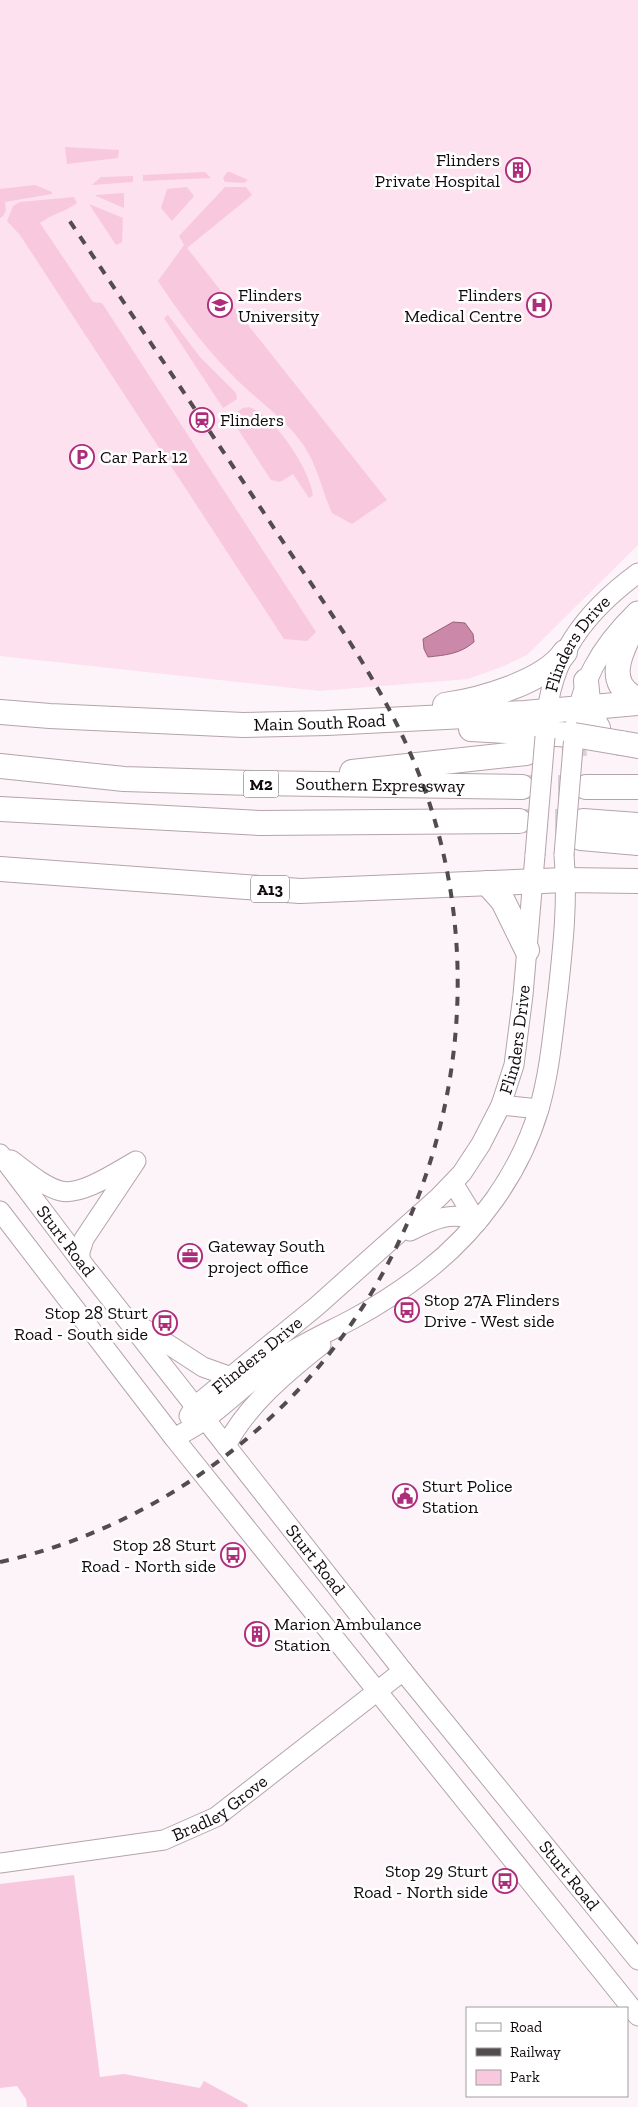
<svg xmlns="http://www.w3.org/2000/svg" width="638" height="2107" viewBox="0 0 638 2107" font-family="'Zilla Slab',serif">
<style>
.built{fill:#fde1ee}
.green{fill:#f8c8df}
.water{fill:#cb88a9;stroke:#94627a}
.lines{fill:none;stroke-linecap:round;stroke-linejoin:round}
.highway-tunnel{stroke:#d9d1d5;stroke-width:24;stroke-dasharray:24 12;stroke-linecap:butt}
.secondary-casing{stroke:#b5a3ab;stroke-width:21}
.highway-casing{stroke:#b5a3ab;stroke-width:26}
.secondary{stroke:#fff;stroke-width:19}
.highway{stroke:#fff;stroke-width:24}
.rail{stroke:#534c4f;stroke-width:4;stroke-dasharray:9 9;stroke-linecap:butt}
.secondary-bridge-casing{stroke:#b5a3ab;stroke-width:21;stroke-linecap:butt}
.highway-bridge-casing{stroke:#b5a3ab;stroke-width:26;stroke-linecap:butt}
.secondary-bridge{stroke:#fff;stroke-width:19}
.highway-bridge{stroke:#fff;stroke-width:24}
.labels{text-anchor:middle;stroke-width:5;stroke-linejoin:round;paint-order:stroke}
.shield{fill:#fff;stroke:#595456;stroke-width:1}
.shield-label{font-size:16px;font-weight:bold;fill:#120b0e}
.poi-label{font-size:18px;fill:#120b0e;stroke:#fff;text-anchor:start}
.street-label{font-size:18px;fill:#120b0e;stroke:#fff}
</style>
<rect width="100%" height="100%" fill="#fcf4f8"/>
<polygon class="built" points="0,0 638,0 638,545 527,655 504,666 468,679 320,691 0,656"/>
<g class="green">
<polygon points="65,147 119,150 118,158 67,164"/>
<polygon points="205,172 211,178 143,181 143,175"/>
<polygon points="227,172 230,172 248,180 244,183 225,182 223,178"/>
<polygon points="133,176 133,182 92,185 101,177"/>
<polygon points="35,185 52,192 52,194 5,202 6,210 3,216 0,218 0,189"/>
<polygon points="187,187 194,196 172,221 161,208 167,189"/>
<path d="M 225,187 L 246,187 L 252,195 L 187,248 L 387,500 L 352,524 L 332,513 C 322,491 318,467 304,446 C 286,419 259,402 236,379 C 206,349 181,316 158,281 L 184,245 L 179,236 Z"/>
<polygon points="124,193 124,208 96,196 96,195"/>
<path d="M 74,197 L 77,203 C 65,212 52,214 40,223 L 93,302 L 102,303 L 316,632 L 307,641 L 284,639 L 20,235 L 7,221 L 13,206 L 20,202 Z"/>
<polygon points="89,204 123,218 122,242 116,245"/>
<polygon points="168,315 200,357 236,393 237,399 223,408 164,318"/>
<path d="M 249,407 C 275,416 309,468 313,495 L 309,498 L 293,474 L 280,482 L 271,480 L 230,417 L 243,408 Z"/>
<polygon points="74,1875 100,2077 124,2074 200,2088 204,2081 248,2105 247,2107 27,2107 26,2099 17,2086 0,2088 0,1884"/>
</g>
<path class="water" d="M 453,622 L 465,623 L 473,634 L 474,642 C 460,654 446,655 428,657 L 424,649 L 423,639 Z"/>
<g class="lines">
<g class="highway-tunnel">
<polyline points="526,753 595,742"/>
<polyline points="522,787 586,787"/>
<polyline points="519,821 583,821"/>
</g>
<defs>
<g id="secondary">
<path id="s1" d="M 546,724 C 550,657 585,612 638,573"/>
<path d="M 574,735 C 580,682 599,648 637,611"/>
<polyline points="501,1105 539,1109"/>
<path id="s2" d="M 0,1154 L 80,1260 L 403,1671 L 638,1960"/>
<path d="M 11,1160 C 26,1171 44,1187 61,1191 C 82,1196 118,1171 136,1161"/>
<polyline points="453,1183 477,1222"/>
<polyline points="0,1211 174,1438 638,2016"/>
<path d="M 410,1231 C 432,1220 454,1209 477,1222"/>
<polyline points="80,1260 80,1252 84,1239 134,1164"/>
<polyline points="137,1324 203,1367 231,1377"/>
<path id="s3" d="M 189,1416 L 195,1406 L 317,1306 L 439,1197 L 462,1173 L 481,1144 L 501,1105 L 514,1065 L 523,995 L 535,855"/>
<path d="M 174,1438 C 185,1432 197,1426 207,1418 C 234,1397 259,1373 287,1354 C 308,1341 330,1331 351,1320 C 377,1306 402,1290 425,1272 C 478,1231 520,1173 539,1109 C 550,1071 553,1031 558,992 C 563,946 568,901 564,855"/>
<path d="M 226,1446 C 246,1406 287,1372 321,1345"/>
<path id="s4" d="M 0,1863 L 164,1840 L 216,1817 L 403,1671"/>
</g>
<g id="highway">
<path d="M 638,618 C 626,642 599,683 638,699"/>
<polyline points="586,681 589,711 598,728"/>
<path d="M 445,705 C 480,700 545,682 565,652"/>
<path id="s5" d="M 0,712 L 50,716 L 243,725 L 327,723 L 525,713 L 638,703"/>
<polyline points="471,729 574,735"/>
<polyline points="621,743 638,746"/>
<path id="s6" d="M 0,766 L 124,779 L 251,783 L 522,787"/>
<polyline points="352,772 526,753"/>
<polyline points="586,787 638,787"/>
<polyline points="0,809 260,823 519,821"/>
<polyline points="583,821 638,825"/>
<polyline points="581,838 638,843"/>
<polyline points="0,869 300,891 565,880 638,881"/>
<polyline points="487,883 503,901 527,950"/>
</g>
</defs>
<use href="#secondary" class="secondary-casing"/>
<use href="#highway" class="highway-casing"/>
<use href="#secondary" class="secondary"/>
<use href="#highway" class="highway"/>
<path class="rail" d="M 0,1562 C 142,1531 270,1442 352,1323 C 467,1156 492,934 408,748 C 371,665 314,590 264,513 C 199,415 134,318 69,220"/>
<defs>
<g id="secondary-bridge">
<polyline points="535,855 545,737"/>
<polyline points="564,855 574,735"/>
</g>
<polyline id="highway-bridge" points="574,735 621,743"/>
</defs>
<use href="#secondary-bridge" class="secondary-bridge-casing"/>
<use href="#highway-bridge" class="highway-bridge-casing"/>
<use href="#secondary-bridge" class="secondary-bridge"/>
<use href="#highway-bridge" class="highway-bridge"/>
</g>
<defs>
<symbol id="building-ring" viewBox="-11 -11 22 22"><circle r="9.5" fill="#fff" stroke="#ae2d7a" stroke-width="1.5"/><path d="M-4-6H4V6H1V3H-1V6H-4ZM-2.5-4.3h1.7v1.8h-1.7ZM.8-4.3h1.7v1.8H.8ZM-2.5-1h1.7V.8h-1.7ZM.8-1h1.7V.8H.8Z" fill="#ae2d7a"/></symbol>
<symbol id="university-ring" viewBox="-11 -11 22 22"><circle r="9.5" fill="#fff" stroke="#ae2d7a" stroke-width="1.5"/><path d="M0-5L7-2L0 1L-7-2ZM-4 1L0 2.5L4 1V4Q0 6-4 4Z" fill="#ae2d7a"/></symbol>
<symbol id="hospital-ring" viewBox="-11 -11 22 22"><circle r="9.5" fill="#fff" stroke="#ae2d7a" stroke-width="1.5"/><path d="M-5-5h3v3.5h4V-5h3V5h-3V1.5h-4V5h-3Z" fill="#ae2d7a"/></symbol>
<symbol id="station-ring" viewBox="-11 -11 22 22"><circle r="9.5" fill="#fff" stroke="#ae2d7a" stroke-width="1.5"/><path d="M-3-6H3Q5-6 5-4V2Q5 4 3 4L4.5 6H3L1.5 4h-3L-3 6H-4.5L-3 4Q-5 4-5 2V-4Q-5-6-3-6ZM-3.5-4v3h7v-3ZM-3.5 1v1.5H-2V1ZM2 1v1.5H3.5V1Z" fill="#ae2d7a"/></symbol>
<symbol id="parking-ring" viewBox="-11 -11 22 22"><circle r="9.5" fill="#fff" stroke="#ae2d7a" stroke-width="1.5"/><path d="M-3.5-5.5H1a3.5 3.5 0 0 1 0 7H-1V5.5H-3.5ZM-1-3.4V-.6H.8a1.4 1.4 0 0 0 0-2.8Z" fill="#ae2d7a"/></symbol>
<symbol id="office-ring" viewBox="-11 -11 22 22"><circle r="9.5" fill="#fff" stroke="#ae2d7a" stroke-width="1.5"/><path d="M-6-3h4V-5.5h4V-3h4V5H-6ZM-1-4.5V-3h2v-1.5ZM-6 0V1H6V0Z" fill="#ae2d7a"/></symbol>
<symbol id="bus-ring" viewBox="-11 -11 22 22"><circle r="9.5" fill="#fff" stroke="#ae2d7a" stroke-width="1.5"/><path d="M-5-6H5V4H4V6H2V4H-2V6H-4V4H-5ZM-3.5-4V0h7V-4ZM-3.5 1.2v1.5H-2V1.2ZM2 1.2v1.5H3.5V1.2Z" fill="#ae2d7a"/></symbol>
<symbol id="civic-ring" viewBox="-11 -11 22 22"><circle r="9.5" fill="#fff" stroke="#ae2d7a" stroke-width="1.5"/><path d="M-.6-6.5H3V-4.5H.6V-3L4-1V1h2V6H-6V1h2V-1L-.6-3ZM-1.2 2.5V6h2.4V2.5Z" fill="#ae2d7a"/></symbol>
</defs>
<g fill-rule="evenodd">
<use href="#building-ring" x="504" y="156" width="28" height="28"/>
<use href="#university-ring" x="206" y="291" width="28" height="28"/>
<use href="#hospital-ring" x="525" y="291" width="28" height="28"/>
<use href="#station-ring" x="188" y="406" width="28" height="28"/>
<use href="#parking-ring" x="68" y="443" width="28" height="28"/>
<use href="#office-ring" x="176" y="1242" width="28" height="28"/>
<use href="#bus-ring" x="393" y="1296" width="28" height="28"/>
<use href="#bus-ring" x="151" y="1309" width="28" height="28"/>
<use href="#civic-ring" x="391" y="1482" width="28" height="28"/>
<use href="#bus-ring" x="219" y="1541" width="28" height="28"/>
<use href="#building-ring" x="243" y="1620" width="28" height="28"/>
<use href="#bus-ring" x="491" y="1867" width="28" height="28"/>
</g>
<g class="labels">
<g class="shield">
<rect x="243.5" y="770.5" width="35" height="27" rx="4"/>
<rect x="251" y="875.5" width="38" height="27" rx="4"/>
</g>
<g class="shield-label">
<text x="261" y="790">M2</text>
<text x="270" y="895">A13</text>
</g>
<g class="poi-label">
<text x="500" y="166" text-anchor="end">Flinders<tspan x="500" dy="21">Private Hospital</tspan></text>
<text x="238" y="301">Flinders<tspan x="238" dy="21">University</tspan></text>
<text x="522" y="301" text-anchor="end">Flinders<tspan x="522" dy="21">Medical Centre</tspan></text>
<text x="220" y="426">Flinders</text>
<text x="100" y="463">Car Park 12</text>
<text x="208" y="1252">Gateway South<tspan x="208" dy="21">project office</tspan></text>
<text x="424" y="1306">Stop 27A Flinders<tspan x="424" dy="21">Drive - West side</tspan></text>
<text x="148" y="1319" text-anchor="end">Stop 28 Sturt<tspan x="148" dy="21">Road - South side</tspan></text>
<text x="422" y="1492">Sturt Police<tspan x="422" dy="21">Station</tspan></text>
<text x="216" y="1551" text-anchor="end">Stop 28 Sturt<tspan x="216" dy="21">Road - North side</tspan></text>
<text x="274" y="1630">Marion Ambulance<tspan x="274" dy="21">Station</tspan></text>
<text x="488" y="1877" text-anchor="end">Stop 29 Sturt<tspan x="488" dy="21">Road - North side</tspan></text>
</g>
<g class="street-label">
<text dy="6" stroke="none"><textPath href="#s1" startOffset="88">Flinders Drive</textPath></text>
<text dy="6" stroke="none"><textPath href="#s5" startOffset="320">Main South Road</textPath></text>
<text dy="6" stroke="none"><textPath href="#s6" startOffset="381">Southern Expressway</textPath></text>
<text dy="6" stroke="none"><textPath href="#s3" startOffset="512">Flinders Drive</textPath></text>
<text dy="6" stroke="none"><textPath href="#s2" startOffset="109">Sturt Road</textPath></text>
<text dy="6" stroke="none"><textPath href="#s3" startOffset="92">Flinders Drive</textPath></text>
<text dy="6" stroke="none"><textPath href="#s2" startOffset="514">Sturt Road</textPath></text>
<text dy="6" stroke="none"><textPath href="#s4" startOffset="230">Bradley Grove</textPath></text>
<text dy="6" stroke="none"><textPath href="#s2" startOffset="919">Sturt Road</textPath></text>
</g>
</g>
<rect x="466" y="2007" width="162" height="90" fill="#ffffff" stroke="#a09d9f"/>
<rect x="476" y="2023" width="25" height="8" fill="#ffffff" stroke="#a09d9f"/>
<text x="510" y="2032" font-size="15" fill="#120b0e">Road</text>
<rect x="476" y="2048" width="25" height="8" fill="#534c4f" stroke="#a09d9f"/>
<text x="510" y="2057" font-size="15" fill="#120b0e">Railway</text>
<rect x="476" y="2070" width="25" height="15" fill="#f8c8df" stroke="#a09d9f"/>
<text x="510" y="2082" font-size="15" fill="#120b0e">Park</text>
</svg>
